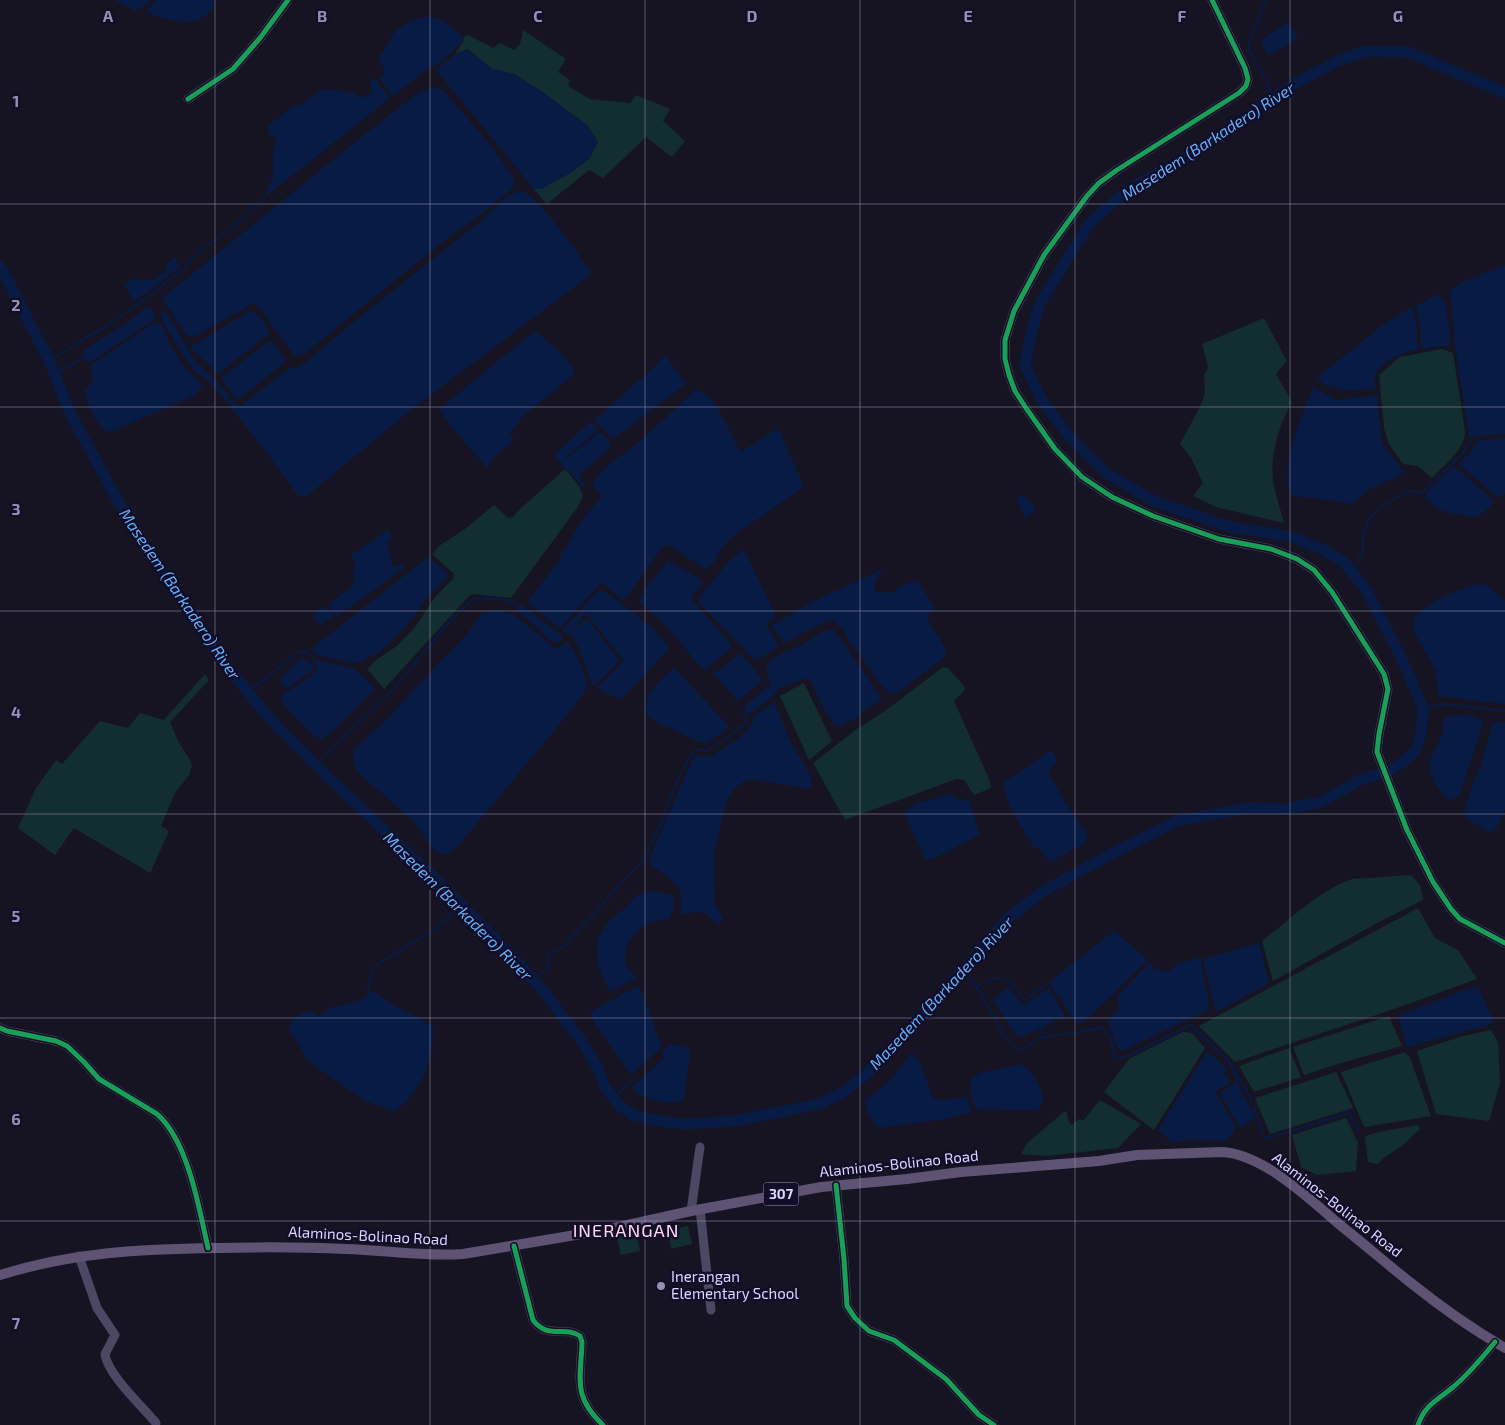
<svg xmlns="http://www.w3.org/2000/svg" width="1505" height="1425" viewBox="0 0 1505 1425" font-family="'Exo 2',sans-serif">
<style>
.green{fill:#122e30}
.water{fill:#081b45}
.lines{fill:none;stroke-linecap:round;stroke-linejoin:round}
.stream{stroke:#081b45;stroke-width:2}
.river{stroke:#081b45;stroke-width:11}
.minor{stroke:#4a4863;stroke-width:9}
.major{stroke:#5f5374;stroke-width:10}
.cycleway-casing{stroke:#130e28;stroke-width:8}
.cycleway{stroke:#1a9f57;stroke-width:5}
.grid{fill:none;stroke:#9691b2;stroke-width:1;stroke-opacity:0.55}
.poi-dot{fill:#9691b2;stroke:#130e28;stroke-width:2}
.labels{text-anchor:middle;stroke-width:5;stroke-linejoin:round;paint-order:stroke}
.shield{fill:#130e28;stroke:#9f99be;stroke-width:1}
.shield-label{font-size:14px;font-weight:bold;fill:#dbd5ff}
.street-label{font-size:15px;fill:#dbd5ff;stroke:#130e28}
.poi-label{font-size:15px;fill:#dbd5ff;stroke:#130e28;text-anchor:start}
.water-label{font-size:16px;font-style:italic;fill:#63b1ff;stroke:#130e28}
.quarter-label{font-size:18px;letter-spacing:1px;fill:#ffd7ef;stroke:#130e28}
.grid-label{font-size:16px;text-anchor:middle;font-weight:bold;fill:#9691b2;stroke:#130e28;stroke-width:5;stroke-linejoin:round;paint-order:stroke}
</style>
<rect width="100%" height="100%" fill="#161422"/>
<g class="green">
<polygon points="523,30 566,59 558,72 570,80 568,86 590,99 630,103 636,95 670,109 663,121 685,141 672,157 646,137 603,178 589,170 547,204 534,189 541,189 568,174 589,159 598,142 587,125 541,91 514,74 492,69 468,49 455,54 464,40 463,37 468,35 493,48 500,43 514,50 520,44"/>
<path d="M 1264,318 L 1287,361 L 1276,374 L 1292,402 C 1279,426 1270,453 1273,481 C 1275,495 1281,510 1284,523 L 1216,507 L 1193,496 L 1203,483 L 1191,458 L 1180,444 L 1201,405 L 1205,393 L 1204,376 L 1208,367 L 1202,344 Z"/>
<path d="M 1442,349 L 1453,353 L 1465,431 C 1465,450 1444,465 1432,478 L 1418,466 L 1403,464 L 1389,444 L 1384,428 L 1379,375 L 1400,357 Z"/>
<polygon points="565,469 579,486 583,496 577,508 511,598 474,594 469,596 384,689 367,669 376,660 397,646 416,626 435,597 453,579 454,574 432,554 439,546 465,529 494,505 508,518 513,517 519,510"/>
<polygon points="943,667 948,668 964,686 965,690 954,701 990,781 991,788 974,795 964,780 956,779 845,820 813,763 857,729 885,711"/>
<polygon points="205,674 209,680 170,722 178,741 190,760 192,766 189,775 175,793 161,826 169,831 150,873 74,828 55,855 18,828 36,788 56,760 62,764 100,721 128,728 140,713 164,720"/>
<polygon points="804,683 832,741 809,760 780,696"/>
<path d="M 1411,875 L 1420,885 L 1423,900 L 1377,923 L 1273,981 L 1262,941 C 1287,922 1323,887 1353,879 Z"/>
<polygon points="1418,908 1435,938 1459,951 1477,979 1394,1009 1235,1062 1199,1026"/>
<polygon points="1389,1016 1402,1046 1334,1065 1304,1075 1293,1047"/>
<polygon points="1491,1030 1498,1042 1500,1083 1489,1121 1436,1114 1417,1051 1463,1036"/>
<polygon points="1183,1032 1192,1033 1205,1048 1154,1130 1104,1092 1129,1059"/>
<polygon points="1289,1048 1301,1077 1254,1092 1239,1066"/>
<polygon points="1405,1052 1410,1058 1431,1116 1364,1127 1341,1072"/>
<polygon points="1336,1072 1353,1108 1270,1134 1255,1098"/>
<polygon points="1100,1100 1141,1124 1118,1148 1046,1156 1021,1154 1027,1143 1065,1111 1067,1113 1068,1120 1071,1125 1079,1119 1083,1121"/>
<polygon points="1346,1118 1358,1143 1356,1171 1317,1175 1301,1167 1292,1135"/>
<polygon points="1418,1125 1420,1129 1403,1145 1382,1159 1378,1164 1368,1162 1365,1136 1378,1132"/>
<polygon points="688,1226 692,1244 671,1249 668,1230"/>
<polygon points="636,1233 640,1251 621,1255 617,1237"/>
</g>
<g class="water">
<polygon points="114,0 151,0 141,8 135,11"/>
<path d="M 156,0 L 216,0 C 203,33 171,21 146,12 Z"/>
<path d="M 429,16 C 449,21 448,26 463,37 L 464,40 L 435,67 L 430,67 L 393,96 L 379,78 L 383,74 L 385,70 L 378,59 L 390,42 L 390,38 C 402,24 411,20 429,16 Z"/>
<polygon points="1288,22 1298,38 1286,46 1267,55 1261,40"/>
<polygon points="468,49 492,69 514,74 541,91 587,125 598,142 589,159 568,174 541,189 534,189 436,70 455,54"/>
<polygon points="374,78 390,98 264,198 273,177 273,153 276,139 274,134 270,136 268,133 269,125 277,119 291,108 300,105 320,90 329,89 354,93 360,97 366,97 372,92 370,82"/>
<polygon points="432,87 443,90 493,148 515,181 513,188 484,212 444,241 305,353 298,356 294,355 258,306 254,303 199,334 191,337 185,333 162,298 394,111 419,93"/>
<path d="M 521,191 C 537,194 579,255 590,271 L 589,276 L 412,409 L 308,495 L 304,497 L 298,496 L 265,450 L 226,402 L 231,399 L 236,404 L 242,405 L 291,367 L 295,368 L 301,366 L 351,324 L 481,221 L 507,197 Z"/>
<polygon points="175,257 180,267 134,302 125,285 136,277 141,281 145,278 152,281 168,269 166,265"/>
<polygon points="1505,265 1505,434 1471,437 1469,436 1455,345 1450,291 1460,283"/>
<polygon points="1440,294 1446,306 1451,345 1421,349 1421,333 1416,306"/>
<polygon points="147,307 150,307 154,312 155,319 90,362 87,362 83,354 83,351 131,320"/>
<path d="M 1412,307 L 1417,327 L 1418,349 C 1406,352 1378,361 1375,376 C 1374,379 1376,385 1376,388 C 1356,390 1332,394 1317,378 L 1383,325 Z"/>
<polygon points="164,311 167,313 194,360 228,394 229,397 225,401 219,392 207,380 193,370 163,322 160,313"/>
<path d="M 250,311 C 260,313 266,325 269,334 L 218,374 L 190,347 Z"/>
<path d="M 156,322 L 161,323 C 165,335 179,363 189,372 C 193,376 197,379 201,383 L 202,387 L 194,396 L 112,431 L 105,431 C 95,421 88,406 84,392 L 93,381 L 90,366 Z"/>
<polygon points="535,331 555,347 574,368 573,375 521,418 517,425 509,432 514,439 492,459 487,468 455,431 439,409"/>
<polygon points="271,341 278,348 286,361 241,398 235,398 221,378 267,342"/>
<polygon points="665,355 686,384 613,439 594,420 651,370"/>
<path d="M 1313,387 L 1337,400 L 1377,395 L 1382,444 L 1404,472 L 1400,475 L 1368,490 L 1353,504 L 1314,498 L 1291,496 C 1278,467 1303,416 1313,387 Z"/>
<path d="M 696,390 C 714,391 732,435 739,450 L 742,451 L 775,430 L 779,430 L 804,487 L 737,533 L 726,543 L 718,553 L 714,563 L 705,569 L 672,547 L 667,545 L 663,546 L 624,601 L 602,583 L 600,583 L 560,629 L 527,602 L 557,564 L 562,553 L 586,515 L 602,496 L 592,484 C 601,467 621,456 635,445 C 656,428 675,408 696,390 Z"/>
<polygon points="590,422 592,423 598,430 565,458 566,459 600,432 608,439 610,444 608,449 579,475 587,489 584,489 572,474 555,458 555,454"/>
<polygon points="1505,438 1505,493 1498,498 1459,464 1474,449 1476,441"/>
<path d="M 1454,466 L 1494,501 C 1489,507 1485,514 1477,516 C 1469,518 1446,512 1438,509 C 1432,506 1429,500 1425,495 Z"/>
<polygon points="1024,494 1036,510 1025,518 1017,499"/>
<path d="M 388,530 C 392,536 392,537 387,543 L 393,566 L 396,567 L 401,564 L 404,568 L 336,617 L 328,604 L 349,589 L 350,586 L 355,581 L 353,571 L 356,567 L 351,555 Z"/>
<polygon points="744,549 775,614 775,618 767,622 766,625 779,647 755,661 700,604 698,599 728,562"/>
<polygon points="428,557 446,573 448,576 429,595 405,628 379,652 357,663 318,656 312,648"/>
<polygon points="668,561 702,580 703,583 693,595 692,600 731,644 731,648 705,670 696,662 667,626 639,602 646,588"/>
<path d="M 883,569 L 875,582 L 875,591 L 878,593 L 894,592 L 897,588 L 916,580 L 919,582 L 935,609 L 927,615 C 931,631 945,640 946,656 L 900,691 L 890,694 L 877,680 L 864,660 L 849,642 L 846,634 L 837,622 L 829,620 L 784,643 L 771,626 L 814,601 Z"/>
<path d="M 1478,584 L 1487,585 L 1505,601 L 1505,704 L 1438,696 L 1436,671 L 1414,631 L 1414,619 C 1428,601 1455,590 1478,584 Z"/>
<path d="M 601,590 C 617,599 662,632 668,648 L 667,651 L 621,700 L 597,688 L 624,661 L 587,614 L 582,617 L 571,633 L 565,633 L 562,631 L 596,593 Z"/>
<polygon points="520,605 523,605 561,635 563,638 558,644 554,643 518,611"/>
<polygon points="323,607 327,608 334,616 320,625 315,620 313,615"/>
<polygon points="495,610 514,615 556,649 562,647 566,641 570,643 584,672 588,687 569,713 459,845 449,854 440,853 432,848 415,823 375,787 363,778 354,766 353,753 357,746 384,722 437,665 465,637 482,613"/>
<polygon points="585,619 589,620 619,661 595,685 592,684 577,644 570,634"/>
<path d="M 833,629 L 862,669 L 882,700 L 862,711 L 857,718 L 842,725 L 834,725 L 823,707 L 811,681 L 806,678 L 779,688 L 773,696 L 751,714 L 747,712 L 744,706 L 771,684 L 766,668 C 772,653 792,651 805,643 C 814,637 821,630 833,629 Z"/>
<polygon points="740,653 763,680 738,701 714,674"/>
<polygon points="304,658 314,667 314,669 286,689 279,679 300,660"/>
<path d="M 317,660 L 355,669 L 374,688 L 372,692 L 337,727 L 322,739 C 311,738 289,709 280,700 L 284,694 L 317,671 L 317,668 L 313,663 Z"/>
<path d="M 674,668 L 728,725 L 728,729 L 707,742 L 700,742 L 656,722 L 646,714 C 643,693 660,681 674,668 Z"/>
<path d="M 774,702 L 790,740 L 811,777 L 812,786 L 806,788 L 798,787 L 758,780 L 744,781 L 734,789 L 727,801 L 714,853 L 715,904 L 723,919 L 718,925 C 711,919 705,910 694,912 C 689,913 687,915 682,914 C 680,907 681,901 681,894 C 680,883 658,871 650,864 L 650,857 L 694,756 L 712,756 L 741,737 L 754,722 L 753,717 Z"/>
<polygon points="1467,714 1481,720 1483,724 1460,794 1452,800 1446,798 1438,788 1429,768 1430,760 1442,736 1443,727 1443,717"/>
<polygon points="1493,722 1505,722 1505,809 1498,826 1491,833 1466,818 1464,812 1473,782 1481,765"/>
<path d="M 1049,751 L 1053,752 L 1057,761 L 1050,769 L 1048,773 L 1065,802 L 1085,831 L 1087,838 L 1083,844 L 1050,862 L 1039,848 L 1034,848 C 1022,827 1006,806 1003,782 L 1023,770 Z"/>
<path d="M 949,794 L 958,799 L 968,800 C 972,805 977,827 980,835 L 933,859 L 926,859 L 907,820 L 905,811 L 916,804 Z"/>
<path d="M 653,891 L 672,895 C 676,903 673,911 669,919 C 661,919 653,920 646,924 C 634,931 620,951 627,965 C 629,969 633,974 636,978 L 610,992 C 596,965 588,942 613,917 C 616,914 621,912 625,908 C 638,897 633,893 653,891 Z"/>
<polygon points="1114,931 1146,958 1147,961 1084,1022 1079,1024 1076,1023 1049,982"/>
<polygon points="1259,943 1269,983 1216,1012 1203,959"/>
<polygon points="1200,958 1210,1009 1120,1052 1108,1023 1112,1016 1120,1008 1117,997 1150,962 1155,969 1168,972 1179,963"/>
<path d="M 636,987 L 639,987 C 644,997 648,1008 652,1018 C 655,1028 656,1036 662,1045 L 660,1049 L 631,1075 L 594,1022 L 590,1012 Z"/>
<polygon points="1009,987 1023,1006 1049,988 1065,1016 1024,1036 1018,1036 1014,1033 993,999"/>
<polygon points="1470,988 1478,988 1493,1020 1492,1024 1407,1047 1398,1016"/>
<path d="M 372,991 L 396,1006 L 433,1026 C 434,1061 422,1089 395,1112 L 366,1101 L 310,1063 L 288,1028 C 293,1017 300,1012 311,1011 L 318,1016 C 323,1013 330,1008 336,1006 C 348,1004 364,1001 372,991 Z"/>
<path d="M 670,1044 L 686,1047 L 690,1052 L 685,1094 L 682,1101 C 666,1105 646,1099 633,1090 L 632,1087 L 657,1065 L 664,1057 L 662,1052 Z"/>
<polygon points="1207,1051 1227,1069 1224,1073 1230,1083 1215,1091 1234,1124 1235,1131 1225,1141 1198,1140 1172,1142 1158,1130"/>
<path d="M 912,1052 L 922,1067 L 933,1098 L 939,1100 L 966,1097 L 971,1112 L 946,1119 L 878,1128 L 868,1115 L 865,1100 C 885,1088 899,1071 912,1052 Z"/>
<path d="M 1021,1064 C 1034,1072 1039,1084 1044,1099 L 1038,1110 L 978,1109 C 970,1100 969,1091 971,1079 L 980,1073 Z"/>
<polygon points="1237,1082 1255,1118 1240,1128 1220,1093"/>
</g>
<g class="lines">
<g class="stream">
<polyline points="1266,0 1249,42 1249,51 1262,73 1274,99"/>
<polyline points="50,361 85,338 102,329 151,295 181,271 198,252 237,224 264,198"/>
<polyline points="55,374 84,358"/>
<polyline points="1354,571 1363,550 1363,537 1368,521 1379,508 1409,490 1419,493 1423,492 1463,453 1473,437"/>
<path d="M 248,692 L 300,651 C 309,651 311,654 315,662"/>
<polyline points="1423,708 1444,704 1505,711"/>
<polyline points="316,765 395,687 451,620 469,602 477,598 507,600 513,602 519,607"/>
<path d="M 961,971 C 967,977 974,982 978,989 C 992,1010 999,1034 1019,1052 L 1039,1038 L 1103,1028 L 1111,1039 L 1114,1054 L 1117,1059 L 1130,1055 L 1191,1025 L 1226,1058 L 1233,1068 L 1237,1082"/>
<path d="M 533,980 L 548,967 L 550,962 L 547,957 L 549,954 L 563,947 L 642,861 C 659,833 668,800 682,771 C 686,763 689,755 696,749 L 707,751 L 744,725 L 747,720 L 743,714 L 747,712"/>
<path d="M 977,987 C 999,972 1009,976 1023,998 L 1026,999 L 1049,982"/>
<polyline points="369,994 368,985 375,966 433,930 462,905"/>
<polyline points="1042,1027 1043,1037"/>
<polyline points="1235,1071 1250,1097 1265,1139 1349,1113 1360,1133"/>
<polyline points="613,1098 634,1079"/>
</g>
<polyline class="river" points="0,266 49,360 70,413 128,519 221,659 271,720 329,778 444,887 513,957 545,993 583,1043 597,1067 605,1087 618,1104 633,1115 653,1120 685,1124 735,1121 819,1104 842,1093 861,1079 903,1038 1007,919 1042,892 1115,852 1179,820 1249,808 1286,809 1321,802 1360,780 1390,770 1402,763 1416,750 1421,733 1423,708 1401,657 1366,590 1344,562 1324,550 1293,537 1230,527 1154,501 1107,474 1068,435 1042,400 1025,365 1031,334 1040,303 1089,224 1126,191 1193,153 1296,83 1336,62 1365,51 1408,52 1505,93"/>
<g class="minor">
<polyline points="1212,0 1245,68 1248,79 1246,86 1239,93 1117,170 1099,183 1087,196 1044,255 1014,311 1005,340 1005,359 1009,375 1015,391 1026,408 1055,449 1082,477 1112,497 1153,516 1219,539 1271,549 1297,559 1314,570 1332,592 1384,674 1388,689 1379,734 1377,752 1407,830 1433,882 1451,909 1460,919 1505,943"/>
<polyline points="188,99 233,69 260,38 288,0"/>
<path d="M 0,1028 L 7,1031 L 56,1041 L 67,1046 L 84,1062 L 99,1079 L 157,1114 C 188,1141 199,1208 208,1248"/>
<polyline points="836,1185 844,1259 847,1306 855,1318 869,1331 894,1340 946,1379 979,1415 994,1425"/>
<polyline points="700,1209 711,1310"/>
<polyline points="691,1211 700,1147"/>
<path d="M 514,1246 L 533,1320 C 548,1340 564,1325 580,1336 L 582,1342 C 581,1379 572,1396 603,1425"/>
<path d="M 79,1256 L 97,1308 L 115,1335 L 105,1354 C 107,1374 143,1407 156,1423"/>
<path d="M 1418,1425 C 1425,1405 1436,1401 1452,1388 C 1468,1375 1482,1358 1495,1342"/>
</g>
<path class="major" d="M 0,1275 C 75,1252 140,1249 217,1248 C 260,1247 303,1247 346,1249 C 385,1250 423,1257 463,1254 L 605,1230 L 691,1211 L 821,1187 L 907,1179 L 961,1172 L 1099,1161 L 1137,1155 L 1222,1152 C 1263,1154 1310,1199 1340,1225 C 1364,1244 1387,1264 1411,1283 C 1441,1307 1472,1329 1505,1348"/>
<defs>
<g id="cycleway">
<polyline points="1212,0 1245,68 1248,79 1246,86 1239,93 1117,170 1099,183 1087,196 1044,255 1014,311 1005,340 1005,359 1009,375 1015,391 1026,408 1055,449 1082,477 1112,497 1153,516 1219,539 1271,549 1297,559 1314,570 1332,592 1384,674 1388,689 1379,734 1377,752 1407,830 1433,882 1451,909 1460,919 1505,943"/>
<polyline points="188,99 233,69 260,38 288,0"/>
<path d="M 0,1028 L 7,1031 L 56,1041 L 67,1046 L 84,1062 L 99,1079 L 157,1114 C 188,1141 199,1208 208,1248"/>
<polyline points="836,1185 844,1259 847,1306 855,1318 869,1331 894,1340 946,1379 979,1415 994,1425"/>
<path d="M 514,1246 L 533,1320 C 548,1340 564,1325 580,1336 L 582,1342 C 581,1379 572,1396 603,1425"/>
<path d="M 1418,1425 C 1425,1405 1436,1401 1452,1388 C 1468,1375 1482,1358 1495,1342"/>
</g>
</defs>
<use href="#cycleway" class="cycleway-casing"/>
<use href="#cycleway" class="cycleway"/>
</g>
<path class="grid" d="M 215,0 L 215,1425M 430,0 L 430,1425M 645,0 L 645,1425M 860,0 L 860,1425M 1075,0 L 1075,1425M 1290,0 L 1290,1425M 0,204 L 1505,204M 0,407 L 1505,407M 0,611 L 1505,611M 0,814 L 1505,814M 0,1018 L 1505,1018M 0,1221 L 1505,1221"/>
<circle class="poi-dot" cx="661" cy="1286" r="5"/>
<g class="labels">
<rect class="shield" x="763.5" y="1182.5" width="35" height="23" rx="4"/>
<g class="shield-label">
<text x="781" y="1199">307</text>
</g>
<g class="street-label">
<text transform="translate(899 1164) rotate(-6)" y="5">Alaminos-Bolinao Road</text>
<text transform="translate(1337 1205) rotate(38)" y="5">Alaminos-Bolinao Road</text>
<text transform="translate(368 1236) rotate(3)" y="5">Alaminos-Bolinao Road</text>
</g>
<g class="poi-label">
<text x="671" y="1282">Inerangan<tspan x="671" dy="17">Elementary School</tspan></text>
</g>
<g class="water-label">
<text transform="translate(1208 141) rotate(-33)" y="6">Masedem (Barkadero) River</text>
<text transform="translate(180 594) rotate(56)" y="6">Masedem (Barkadero) River</text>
<text transform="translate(458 906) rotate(45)" y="6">Masedem (Barkadero) River</text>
<text transform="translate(941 993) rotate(-47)" y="6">Masedem (Barkadero) River</text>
</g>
<g class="quarter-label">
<text x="626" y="1237">INERANGAN</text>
</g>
</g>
<g class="grid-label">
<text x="108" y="22">A</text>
<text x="322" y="22">B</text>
<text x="538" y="22">C</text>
<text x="752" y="22">D</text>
<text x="968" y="22">E</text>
<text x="1182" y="22">F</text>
<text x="1398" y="22">G</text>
<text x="16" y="107">1</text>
<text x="16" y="311">2</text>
<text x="16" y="515">3</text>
<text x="16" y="718">4</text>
<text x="16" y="922">5</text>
<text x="16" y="1125">6</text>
<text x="16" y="1329">7</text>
</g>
</svg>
